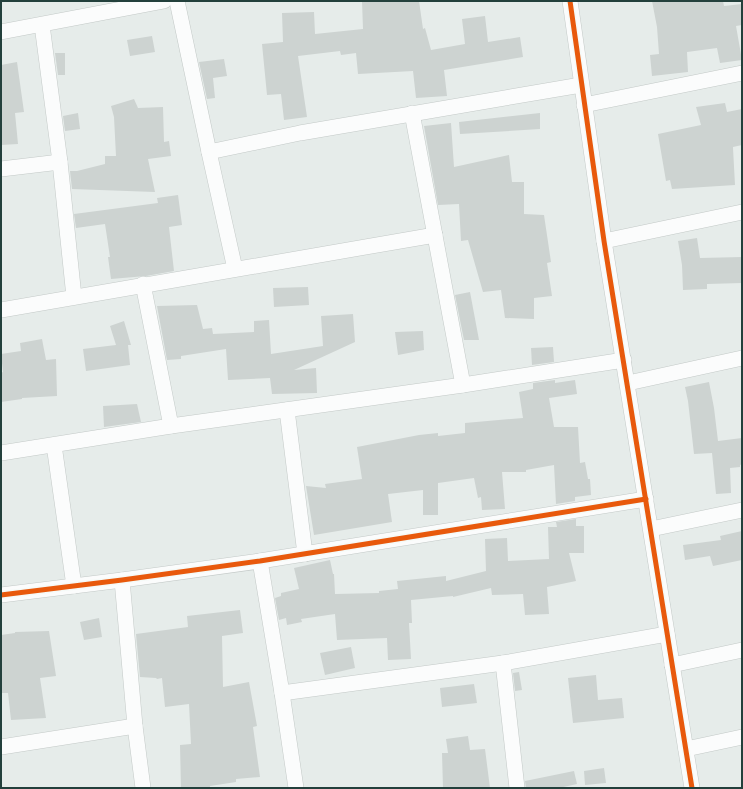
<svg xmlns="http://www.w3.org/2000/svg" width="743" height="789" viewBox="0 0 743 789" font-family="Karla,sans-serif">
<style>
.building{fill:#cdd3d1}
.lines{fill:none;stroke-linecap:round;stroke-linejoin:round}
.street-casing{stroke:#c3c9c7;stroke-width:16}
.street{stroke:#fbfcfc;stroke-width:15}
.cycleway-casing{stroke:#f5faf8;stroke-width:8}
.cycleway{stroke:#e8590c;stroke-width:5}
</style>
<rect width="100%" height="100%" fill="#e6ecea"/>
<g class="building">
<polygon points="362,1 419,1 423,29 425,28 431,50 465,44 462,19 485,16 488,42 520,37 523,57 444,70 447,96 416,98 413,71 358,74 356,53 341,55 340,51 298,56 307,117 284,120 281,94 267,95 262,44 283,42 282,13 314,12 315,34 363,29"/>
<polygon points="652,1 723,1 724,6 742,4 742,25 736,26 742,60 720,63 717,48 687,52 688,72 652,76 650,55 659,54 657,27"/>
<polygon points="152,36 155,52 130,56 127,40"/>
<polygon points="55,53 65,53 65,75 58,75"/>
<polygon points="224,59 227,76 213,78 215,98 207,99 199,62"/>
<polygon points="17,62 24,112 15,113 18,144 1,145 1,65"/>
<polygon points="134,99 138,108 163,107 164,142 169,141 171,156 148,159 155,192 72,189 70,171 77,171 105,164 105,156 116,156 114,117 111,106"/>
<polygon points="725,103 727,112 742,109 742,145 733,147 733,148 735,185 672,189 670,180 666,181 658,134 701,125 696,107"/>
<polygon points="78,113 80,129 65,131 63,116"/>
<polygon points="540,113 540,129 460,134 459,122"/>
<polygon points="451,123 454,167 509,155 512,182 524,182 524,214 544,215 551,262 547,263 552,296 534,298 534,319 505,318 501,290 483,292 468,240 461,241 459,204 438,205 424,126"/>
<polygon points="178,195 182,225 169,227 174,271 146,276 111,279 108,257 110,257 105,224 76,228 74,214 158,203 157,198"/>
<polygon points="697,238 700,258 742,257 742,283 707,284 707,289 683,290 682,265 678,241"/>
<polygon points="308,287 309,305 274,307 273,288"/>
<polygon points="470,292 479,340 464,340 455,295"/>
<polygon points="197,305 203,329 212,328 213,334 254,332 254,321 269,320 271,354 323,346 321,316 353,314 355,342 294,370 316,368 317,393 272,394 270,378 228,380 226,349 181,356 181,359 167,360 157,306"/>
<polygon points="124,321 131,345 128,345 130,365 86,371 83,349 116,345 110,326"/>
<polygon points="423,331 424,350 398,355 395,332"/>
<polygon points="42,339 46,360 56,359 57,396 22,398 22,399 1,402 1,373 3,372 1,354 21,351 20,343"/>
<polygon points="553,347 554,362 532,365 531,348"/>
<polygon points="555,380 555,383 575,380 577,394 549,398 554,427 578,427 580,463 585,462 588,479 590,479 591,495 575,497 575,501 556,504 554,465 526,470 526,472 502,472 505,509 482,510 481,497 478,498 474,478 438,483 438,515 423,515 423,490 388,494 392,522 314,535 306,486 326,488 325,484 362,479 357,447 419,435 438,433 438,436 465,433 465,423 523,418 519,392 533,389 533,383"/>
<polygon points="709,382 714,408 718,441 742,438 742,464 740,465 740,467 730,468 731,493 716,494 712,453 694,454 688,401 685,387"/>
<polygon points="137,404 141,422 104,427 103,406"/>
<polygon points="576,519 576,526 584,526 584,553 569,553 576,581 547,587 549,614 525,615 523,594 492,595 491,588 453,597 453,596 411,600 412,623 409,623 411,659 388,660 387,638 337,640 335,614 301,619 302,622 287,625 286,618 279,620 275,598 281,596 281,593 299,589 294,568 330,560 333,574 334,574 335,594 379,593 379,591 398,589 397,581 446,576 446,581 486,571 485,539 507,538 508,561 549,559 548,527 557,527 556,522"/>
<polygon points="742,531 742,560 713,566 710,556 685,560 683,545 721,540 720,536"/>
<polygon points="240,610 243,633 222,636 223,687 249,682 257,726 253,727 260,777 236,779 236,782 210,786 210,788 181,788 180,745 191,744 189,704 165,707 162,678 157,679 156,678 140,677 136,634 188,627 187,616"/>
<polygon points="99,618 102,637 84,640 80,622"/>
<polygon points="49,631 56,676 40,678 46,718 11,720 8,693 1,693 1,635 15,633 15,632"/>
<polygon points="351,647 355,668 325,675 320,653"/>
<polygon points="519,672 522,690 515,691 513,673"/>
<polygon points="596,675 598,700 622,698 624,718 573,723 568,678"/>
<polygon points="474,684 477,703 442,707 440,688"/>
<polygon points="468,736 470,750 485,749 490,788 443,788 442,753 448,753 446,739"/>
<polygon points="604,768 606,783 585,785 584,771"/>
<polygon points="574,771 577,784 559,788 526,788 525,781"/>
</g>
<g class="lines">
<defs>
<g id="street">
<polyline points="177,1 209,152 300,133 581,85"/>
<polyline points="570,1 604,241 692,788"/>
<polyline points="42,25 60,162 74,297"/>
<polyline points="1,32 164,1"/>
<polyline points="584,105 742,73"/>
<polyline points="412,113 463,385"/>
<polyline points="209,152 235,269"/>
<polyline points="1,169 60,162"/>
<polyline points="604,241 742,212"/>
<polyline points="143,284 171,426"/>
<polyline points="1,310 435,235"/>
<polyline points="628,383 742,358"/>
<polyline points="287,410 305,554"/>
<polyline points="54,445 74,586"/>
<polyline points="1,453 171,426 463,385 624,360"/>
<polyline points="651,529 742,510"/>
<polyline points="260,561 282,693 296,788"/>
<polyline points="122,580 135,726 143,788"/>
<polyline points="1,595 122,580 260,561 646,499"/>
<polyline points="672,665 742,650"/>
<polyline points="282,693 503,663"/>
<polyline points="1,747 135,726"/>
<polyline points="686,749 742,737"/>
<polyline points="517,788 503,663 667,634"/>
</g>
</defs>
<use href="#street" class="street-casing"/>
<use href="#street" class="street"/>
<defs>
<g id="cycleway">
<polyline points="570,1 604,241 692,788"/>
<polyline points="1,595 122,580 260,561 646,499"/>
</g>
</defs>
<use href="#cycleway" class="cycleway-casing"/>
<use href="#cycleway" class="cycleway"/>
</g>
<rect width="743" height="789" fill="none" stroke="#23403c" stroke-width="4"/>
</svg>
